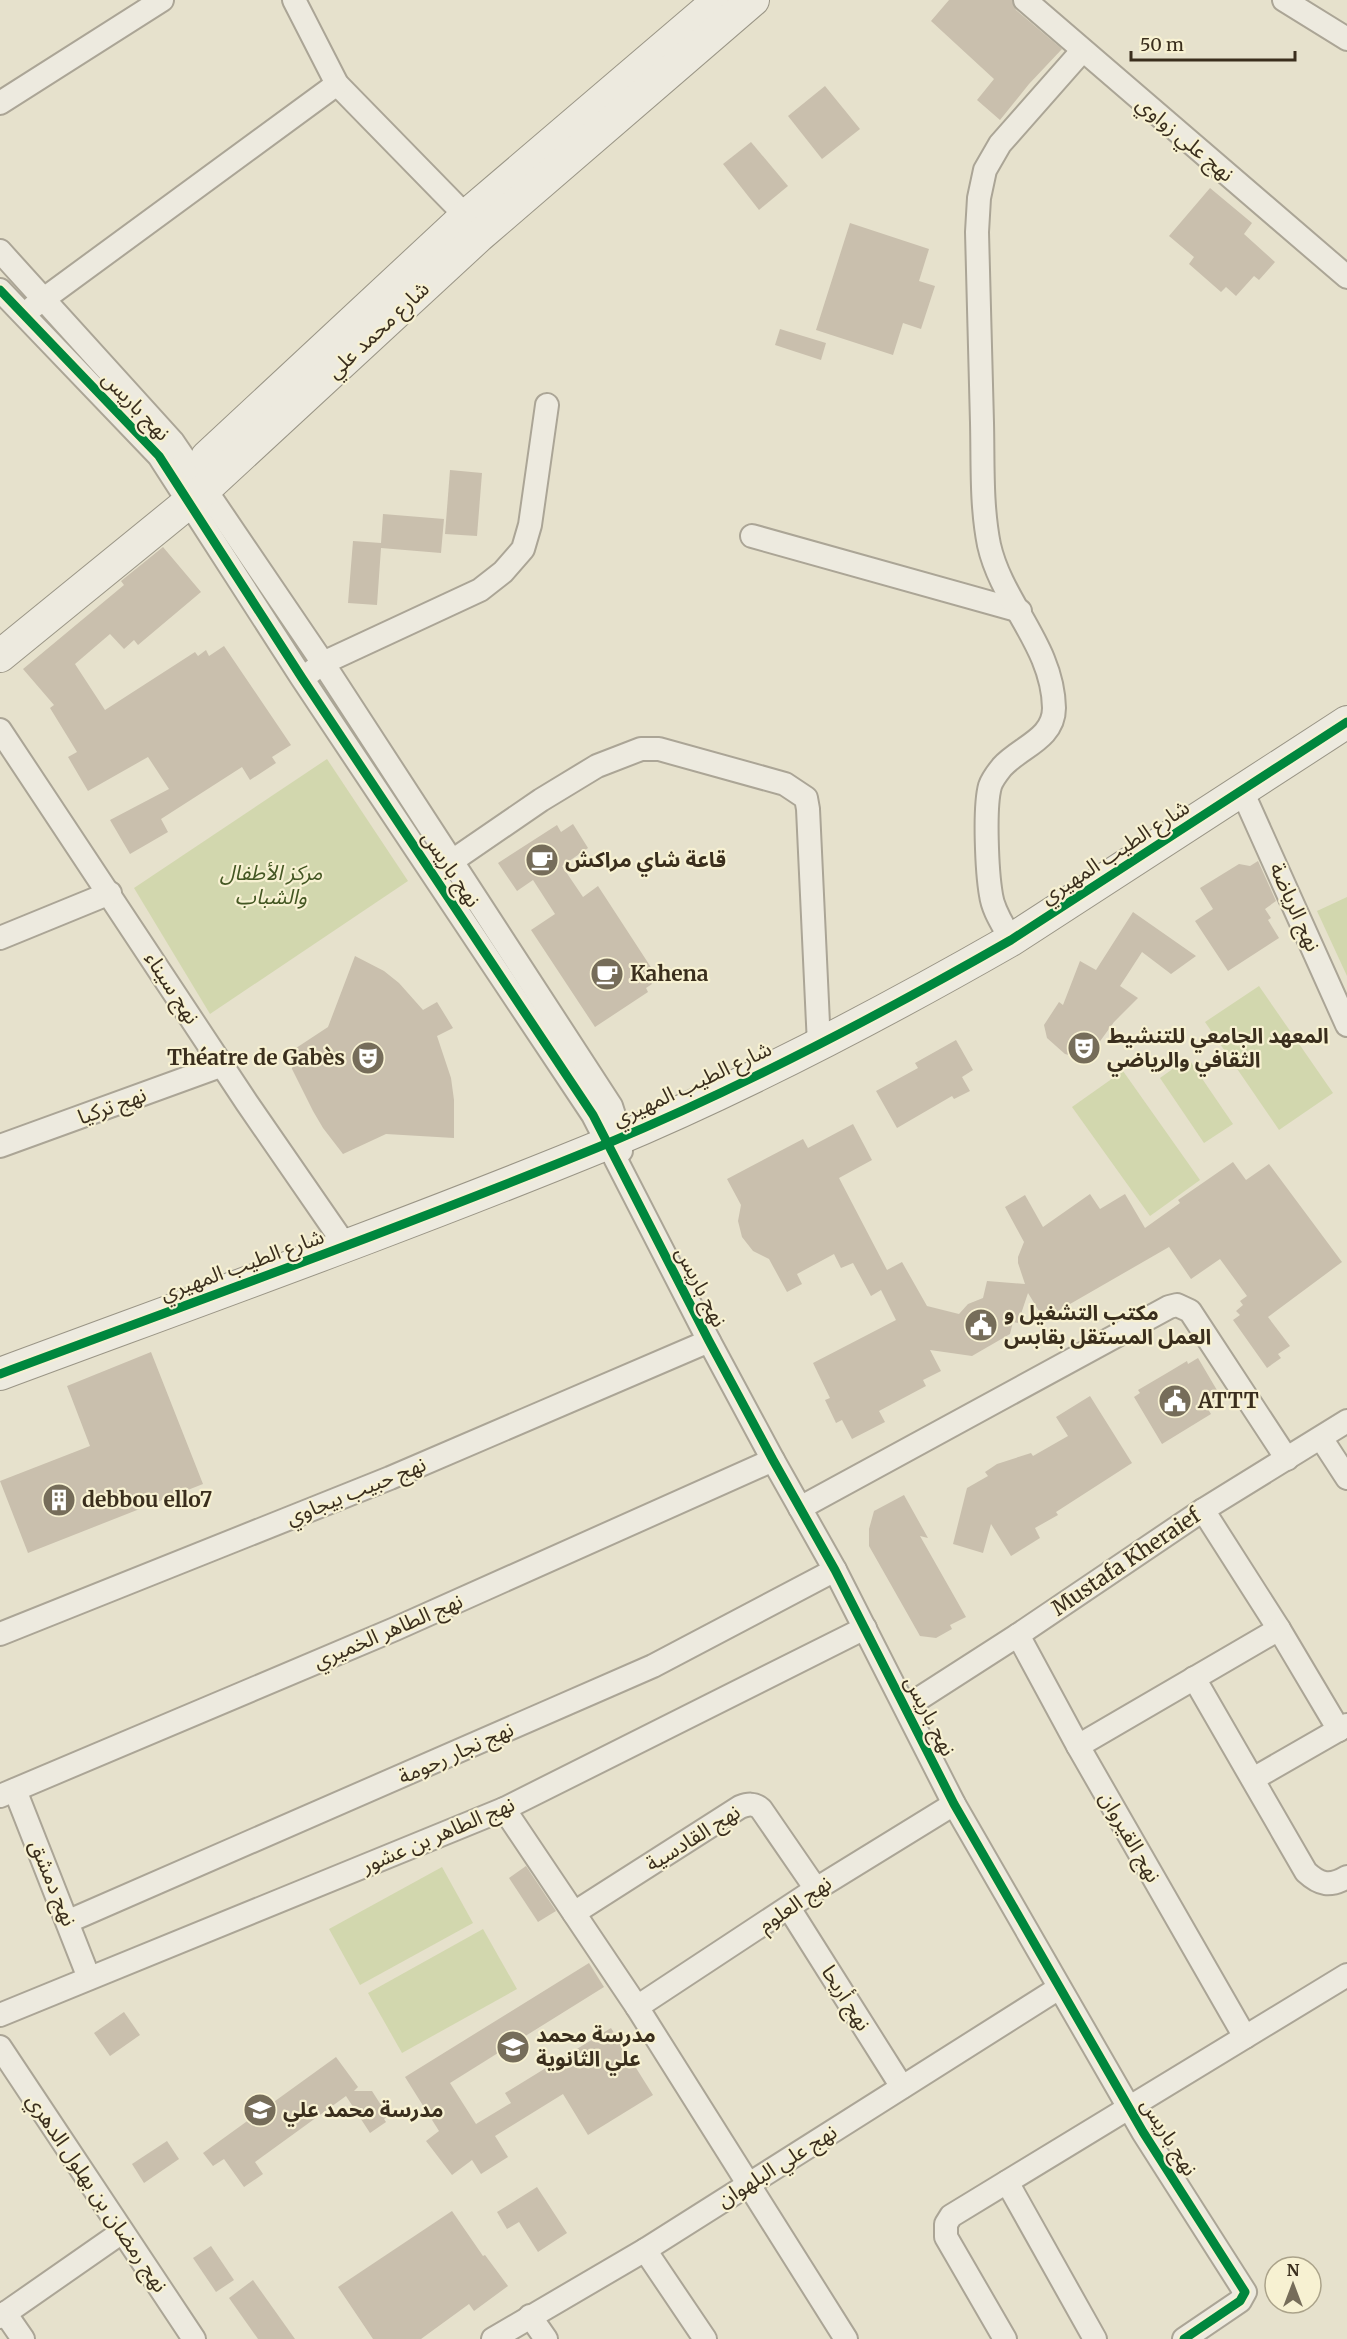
<svg xmlns="http://www.w3.org/2000/svg" width="1347" height="2339" viewBox="0 0 1347 2339" font-family="Merriweather,'Noto Sans Arabic',serif">
<style>
.green{fill:#d2d7ae}
.building{fill:#c9bfad}
.lines{fill:none;stroke-linecap:round;stroke-linejoin:round}
.street-casing{stroke:#aba596;stroke-width:26}
.secondary-casing{stroke:#9a9586;stroke-width:34}
.street{stroke:#edeadf;stroke-width:22}
.secondary{stroke:#edeadf;stroke-width:32}
.cycleway-casing{stroke:#f7f1d2;stroke-width:13}
.cycleway{stroke:#00873e;stroke-width:9}
.labels{text-anchor:middle;stroke-width:4.5;stroke-linejoin:round;paint-order:stroke}
.street-label{font-size:21px;fill:#3a2e1d;stroke:#f7f1d2}
.poi-label{font-size:21px;font-weight:bold;fill:#3a2e1d;stroke:#f7f1d2;text-anchor:start}
.park-label{font-size:21px;font-style:italic;fill:#445723;stroke:#f7f1d2}
</style>
<rect width="100%" height="100%" fill="#e6e1cc"/>
<g class="green">
<polygon points="327,759 408,881 210,1014 134,888"/>
<polygon points="1347,897 1347,976 1317,911"/>
<polygon points="1259,986 1333,1093 1279,1130 1205,1022"/>
<polygon points="1188,1058 1233,1124 1204,1143 1160,1078"/>
<polygon points="1123,1071 1200,1180 1150,1216 1072,1107"/>
<polygon points="442,1867 473,1923 360,1985 329,1929"/>
<polygon points="483,1929 517,1989 402,2053 368,1993"/>
</g>
<g class="building">
<polygon points="949,0 1012,0 1016,10 1062,49 1029,84 1000,120 977,100 994,79 931,21"/>
<polygon points="825,86 860,129 822,159 788,116"/>
<polygon points="751,142 788,186 759,210 723,164"/>
<polygon points="1210,188 1252,223 1244,234 1275,262 1259,280 1254,276 1236,296 1226,287 1221,292 1189,264 1194,257 1169,236"/>
<polygon points="850,223 929,249 919,281 935,286 921,329 903,323 893,355 816,330"/>
<polygon points="780,329 826,343 821,360 775,345"/>
<polygon points="450,470 482,473 477,536 445,534"/>
<polygon points="383,514 444,519 441,553 381,548 377,605 348,603 353,541 381,543"/>
<polygon points="163,547 201,592 138,645 134,640 124,649 110,634 75,664 105,710 195,652 198,656 206,650 209,656 224,646 291,745 272,757 276,763 250,780 242,767 161,819 168,832 130,854 110,820 169,789 148,757 88,791 68,757 77,752 50,708 54,705 23,669 124,585 121,581"/>
<polygon points="573,824 588,848 562,866 583,897 598,886 656,975 649,980 652,984 646,988 648,992 595,1027 531,930 555,914 533,880 517,891 498,863 557,825 561,832"/>
<polygon points="1258,861 1276,901 1265,909 1271,918 1268,920 1279,938 1228,971 1195,921 1213,909 1200,888 1239,864 1250,866"/>
<polygon points="1133,912 1196,956 1171,974 1142,952 1120,986 1138,998 1114,1022 1090,1055 1081,1058 1065,1054 1047,1038 1044,1025 1059,1002 1063,1005 1080,961 1096,970"/>
<polygon points="355,956 384,971 399,983 423,1010 437,1002 453,1028 437,1036 451,1078 454,1100 454,1138 386,1134 343,1154 323,1128 313,1111 292,1069 290,1052 328,1027"/>
<polygon points="956,1040 973,1070 962,1077 970,1091 954,1099 952,1096 897,1128 876,1091 918,1068 915,1063"/>
<polygon points="853,1124 872,1160 839,1178 887,1270 902,1262 927,1306 959,1314 968,1304 983,1298 987,1281 1025,1284 1018,1263 1018,1257 1024,1242 1005,1207 1025,1195 1043,1227 1090,1194 1100,1209 1125,1194 1145,1228 1180,1203 1178,1200 1233,1162 1246,1180 1269,1164 1342,1262 1268,1317 1290,1346 1278,1354 1281,1358 1267,1368 1233,1320 1240,1315 1236,1311 1243,1305 1240,1301 1247,1296 1220,1259 1191,1279 1169,1247 1044,1319 1028,1293 1018,1323 1013,1322 1010,1334 972,1356 930,1350 941,1371 923,1380 926,1386 879,1411 885,1422 852,1439 842,1420 836,1423 825,1400 830,1398 813,1363 896,1320 881,1290 871,1296 853,1263 841,1268 834,1254 797,1274 802,1284 787,1292 769,1259 753,1251 742,1237 738,1221 741,1205 727,1179 803,1139 808,1148"/>
<polygon points="151,1352 203,1484 28,1553 0,1481 90,1446 67,1386"/>
<polygon points="1198,1358 1221,1397 1206,1406 1211,1414 1162,1444 1134,1397 1140,1393 1138,1390 1167,1373 1187,1361 1188,1364"/>
<polygon points="1090,1396 1132,1463 1056,1512 1058,1515 1035,1528 1040,1538 1011,1556 991,1524 983,1553 953,1544 967,1488 988,1476 985,1472 997,1464 1031,1453 1033,1456 1068,1436 1056,1417"/>
<polygon points="904,1495 928,1538 920,1536 966,1617 950,1625 952,1629 936,1638 920,1636 869,1546 869,1529 874,1511"/>
<polygon points="526,1866 556,1911 538,1922 509,1878"/>
<polygon points="589,1963 604,1987 450,2083 476,2124 511,2103 505,2093 611,2028 653,2095 588,2135 563,2094 495,2136 508,2157 481,2174 472,2160 452,2175 426,2141 439,2131 405,2077"/>
<polygon points="124,2012 140,2035 110,2056 94,2033"/>
<polygon points="336,2057 358,2087 354,2091 372,2091 388,2116 384,2119 386,2122 370,2133 346,2096 255,2162 263,2174 244,2187 224,2159 213,2166 203,2153"/>
<polygon points="167,2141 179,2159 144,2183 132,2164"/>
<polygon points="537,2187 567,2233 538,2252 519,2222 507,2229 497,2212"/>
<polygon points="452,2211 483,2256 485,2255 508,2286 474,2311 469,2304 421,2339 373,2339 338,2287"/>
<polygon points="211,2246 234,2280 216,2292 193,2258"/>
<polygon points="253,2280 295,2339 258,2339 229,2298"/>
</g>
<g class="lines">
<defs>
<g id="street">
<polyline points="294,0 337,84 466,216 474,227"/>
<polyline points="1025,0 1347,277"/>
<polyline points="1284,0 1347,39"/>
<polyline points="0,103 162,0"/>
<polyline points="0,251 173,442 192,470 323,663 611,1106 621,1137 621,1151"/>
<polyline points="0,290 159,456 302,678 593,1115 709,1341 773,1460 835,1570 954,1804 1143,2132 1245,2292 1240,2301 1184,2339"/>
<polyline points="33,307 337,84"/>
<polyline points="752,536 1020,611"/>
<polyline points="311,672 323,663 480,590 503,572 523,549 530,525 547,405"/>
<polyline points="0,730 247,1103 345,1245"/>
<polyline points="1242,791 1347,1025"/>
<polyline points="439,870 541,800 597,766 641,749 659,749 785,784 806,798 808,809 819,1045"/>
<polyline points="0,938 110,893"/>
<path d="M 1011,940 C 1004,926 993,911 991,895 C 987,872 984,808 990,786 C 992,780 998,772 1002,767 C 1020,747 1054,739 1054,708 C 1053,646 1002,603 989,545 C 981,505 983,463 982,423 C 980,359 979,296 977,232 L 979,198 L 985,170 L 1000,144 L 1082,51"/>
<polyline points="0,1146 223,1065"/>
<polyline points="1321,1438 1347,1478"/>
<polyline points="800,1508 1169,1307 1177,1305 1190,1311 1287,1459"/>
<polyline points="1203,1510 1279,1629 1339,1730"/>
<polyline points="0,1634 390,1478 709,1341"/>
<polyline points="1018,1635 1078,1746 1245,2037"/>
<path d="M 1194,1678 L 1306,1872 C 1320,1885 1330,1887 1347,1877"/>
<polyline points="906,1707 1018,1635 1203,1510 1347,1421"/>
<polyline points="1078,1746 1279,1629"/>
<polyline points="1253,1779 1347,1725"/>
<polyline points="15,1790 89,1978"/>
<polyline points="0,1796 395,1629 773,1460"/>
<polyline points="504,1809 637,2007 846,2339"/>
<polyline points="789,1908 902,2087"/>
<path d="M 574,1913 L 740,1807 C 748,1804 754,1803 761,1809 L 816,1889"/>
<polyline points="69,1921 653,1666 835,1570"/>
<polyline points="637,2007 816,1889 954,1804"/>
<polyline points="0,2015 504,1809 865,1628"/>
<polyline points="0,2047 194,2339"/>
<polyline points="1007,2182 1095,2339"/>
<polyline points="645,2250 705,2339"/>
<polyline points="5,2313 23,2339"/>
<polyline points="530,2316 546,2339"/>
<polyline points="0,2317 122,2232"/>
<polyline points="493,2339 645,2250 1059,1988"/>
<polyline points="1005,2339 946,2237 946,2224 951,2216 1347,1975"/>
</g>
<g id="secondary">
<polyline points="207,457 466,216 719,0"/>
<polyline points="0,656 205,489 479,236 753,0"/>
<path d="M 0,1374 C 202,1299 406,1226 606,1144 C 745,1086 880,1015 1011,940 L 1347,722"/>
</g>
</defs>
<use href="#street" class="street-casing"/>
<use href="#secondary" class="secondary-casing"/>
<use href="#street" class="street"/>
<use href="#secondary" class="secondary"/>
<defs>
<g id="cycleway">
<polyline points="0,290 159,456 302,678 593,1115 709,1341 773,1460 835,1570 954,1804 1143,2132 1245,2292 1240,2301 1184,2339"/>
<path d="M 0,1374 C 202,1299 406,1226 606,1144 C 745,1086 880,1015 1011,940 L 1347,722"/>
</g>
</defs>
<use href="#cycleway" class="cycleway-casing"/>
<use href="#cycleway" class="cycleway"/>
</g>
<defs>
<symbol id="cafe-disc" viewBox="-11 -11 22 22"><circle r="9.5" fill="#766d5a" stroke="#f7f1d2"/><path d="M-5.5-4.5H6V0H3Q3 3.5 0 3.5H-2.5Q-5.5 3.5-5.5 0ZM3-3.2v2h1.7v-2ZM-6 4.5H4V6H-6Z" fill="#fff"/></symbol>
<symbol id="theatre-disc" viewBox="-11 -11 22 22"><circle r="9.5" fill="#766d5a" stroke="#f7f1d2"/><path d="M-5-5.5Q0-4 5-5.5V0Q5 5 0 6Q-5 5-5 0ZM-3.3-2.5H-1v1.5H-3.3ZM1-2.5H3.3v1.5H1ZM-2.8 1Q0 5.5 2.8 1Z" fill="#fff"/></symbol>
<symbol id="civic-disc" viewBox="-11 -11 22 22"><circle r="9.5" fill="#766d5a" stroke="#f7f1d2"/><path d="M-.6-6.5H3V-4.5H.6V-3L4-1V1h2V6H-6V1h2V-1L-.6-3ZM-1.2 2.5V6h2.4V2.5Z" fill="#fff"/></symbol>
<symbol id="building-disc" viewBox="-11 -11 22 22"><circle r="9.5" fill="#766d5a" stroke="#f7f1d2"/><path d="M-4-6H4V6H1V3H-1V6H-4ZM-2.5-4.3h1.7v1.8h-1.7ZM.8-4.3h1.7v1.8H.8ZM-2.5-1h1.7V.8h-1.7ZM.8-1h1.7V.8H.8Z" fill="#fff"/></symbol>
<symbol id="school-disc" viewBox="-11 -11 22 22"><circle r="9.5" fill="#766d5a" stroke="#f7f1d2"/><path d="M0-5L7-2L0 1L-7-2ZM-4 1L0 2.5L4 1V4Q0 6-4 4Z" fill="#fff"/></symbol>
</defs>
<g fill-rule="evenodd">
<use href="#cafe-disc" x="523" y="841" width="38" height="38"/>
<use href="#cafe-disc" x="588" y="955" width="38" height="38"/>
<use href="#theatre-disc" x="1065" y="1029" width="38" height="38"/>
<use href="#theatre-disc" x="349" y="1039" width="38" height="38"/>
<use href="#civic-disc" x="962" y="1306" width="38" height="38"/>
<use href="#civic-disc" x="1156" y="1382" width="38" height="38"/>
<use href="#building-disc" x="40" y="1481" width="38" height="38"/>
<use href="#school-disc" x="494" y="2028" width="38" height="38"/>
<use href="#school-disc" x="241" y="2091" width="38" height="38"/>
</g>
<g class="labels">
<g class="street-label">
<text transform="translate(1185 139) rotate(40)" y="7">نهج علي زواوي</text>
<text transform="translate(378 330) rotate(-43)" y="7">شارع محمد علي</text>
<text transform="translate(136 406) rotate(46)" y="7">نهج باريس</text>
<text transform="translate(1115 852) rotate(-33)" y="7">شارع الطيب المهيري</text>
<text transform="translate(451 869) rotate(56)" y="7">نهج باريس</text>
<text transform="translate(1295 907) rotate(66)" y="7">نهج الرياضة</text>
<text transform="translate(172 988) rotate(57)" y="7">نهج سيناء</text>
<text transform="translate(692 1084) rotate(-25)" y="7">شارع الطيب المهيري</text>
<text transform="translate(112 1106) rotate(-20)" y="7">نهج تركيا</text>
<text transform="translate(242 1265) rotate(-20)" y="7">شارع الطيب المهيري</text>
<text transform="translate(701 1287) rotate(63)" y="7">نهج باريس</text>
<text transform="translate(356 1491) rotate(-22)" y="7">نهج حبيب بيجاوي</text>
<text transform="translate(1126 1562) rotate(-34)" y="7">Mustafa Kheraief</text>
<text transform="translate(388 1631) rotate(-23)" y="7">نهج الطاهر الخميري</text>
<text transform="translate(930 1716) rotate(63)" y="7">نهج باريس</text>
<text transform="translate(456 1753) rotate(-24)" y="7">نهج نجار رحومة</text>
<text transform="translate(438 1835) rotate(-23)" y="7">نهج الطاهر بن عشور</text>
<text transform="translate(1130 1837) rotate(60)" y="7">نهج القيروان</text>
<text transform="translate(693 1838) rotate(-32)" y="7">نهج القادسية</text>
<text transform="translate(53 1883) rotate(68)" y="7">نهج دمشق</text>
<text transform="translate(795 1904) rotate(-34)" y="7">نهج العلوم</text>
<text transform="translate(846 1998) rotate(58)" y="7">نهج أريحا</text>
<text transform="translate(1169 2137) rotate(58)" y="7">نهج باريس</text>
<text transform="translate(777 2166) rotate(-32)" y="7">نهج علي البلهوان</text>
<text transform="translate(97 2193) rotate(56)" y="7">نهج رمضان بن بهلول الدهري</text>
</g>
<g class="poi-label">
<text x="565" y="867">قاعة شاي مراكش</text>
<text x="630" y="981">Kahena</text>
<text x="1107" y="1043">المعهد الجامعي للتنشيط<tspan x="1107" dy="24">الثقافي والرياضي</tspan></text>
<text x="345" y="1065" text-anchor="end">Théatre de Gabès</text>
<text x="1004" y="1320">مكتب التشغيل و<tspan x="1004" dy="24">العمل المستقل بقابس</tspan></text>
<text x="1198" y="1408">ATTT</text>
<text x="82" y="1507">debbou ello7</text>
<text x="536" y="2042">مدرسة محمد<tspan x="536" dy="24">علي الثانوية</tspan></text>
<text x="283" y="2117">مدرسة محمد علي</text>
</g>
<g class="park-label">
<text x="271" y="880">مركز الأطفال<tspan x="271" dy="24">والشباب</tspan></text>
</g>
</g>
<g transform="translate(1293 2285)"><circle r="28" fill="#f7f1d2" stroke="#aba38a" stroke-width="1.5"/>
<path d="M0-4.5L10 22L0 15L-10 22Z" fill="#766d5a"/>
<text y="-9" font-size="16" font-weight="bold" text-anchor="middle" fill="#3a2e1d">N</text>
</g>
<path d="M1131 51v9h164v-9" fill="none" stroke="#3a2e1d" stroke-width="3"/>
<text x="1140" y="51" font-size="18" fill="#3a2e1d" stroke="#f7f1d2" stroke-width="4.5" paint-order="stroke">50 m</text>
</svg>
